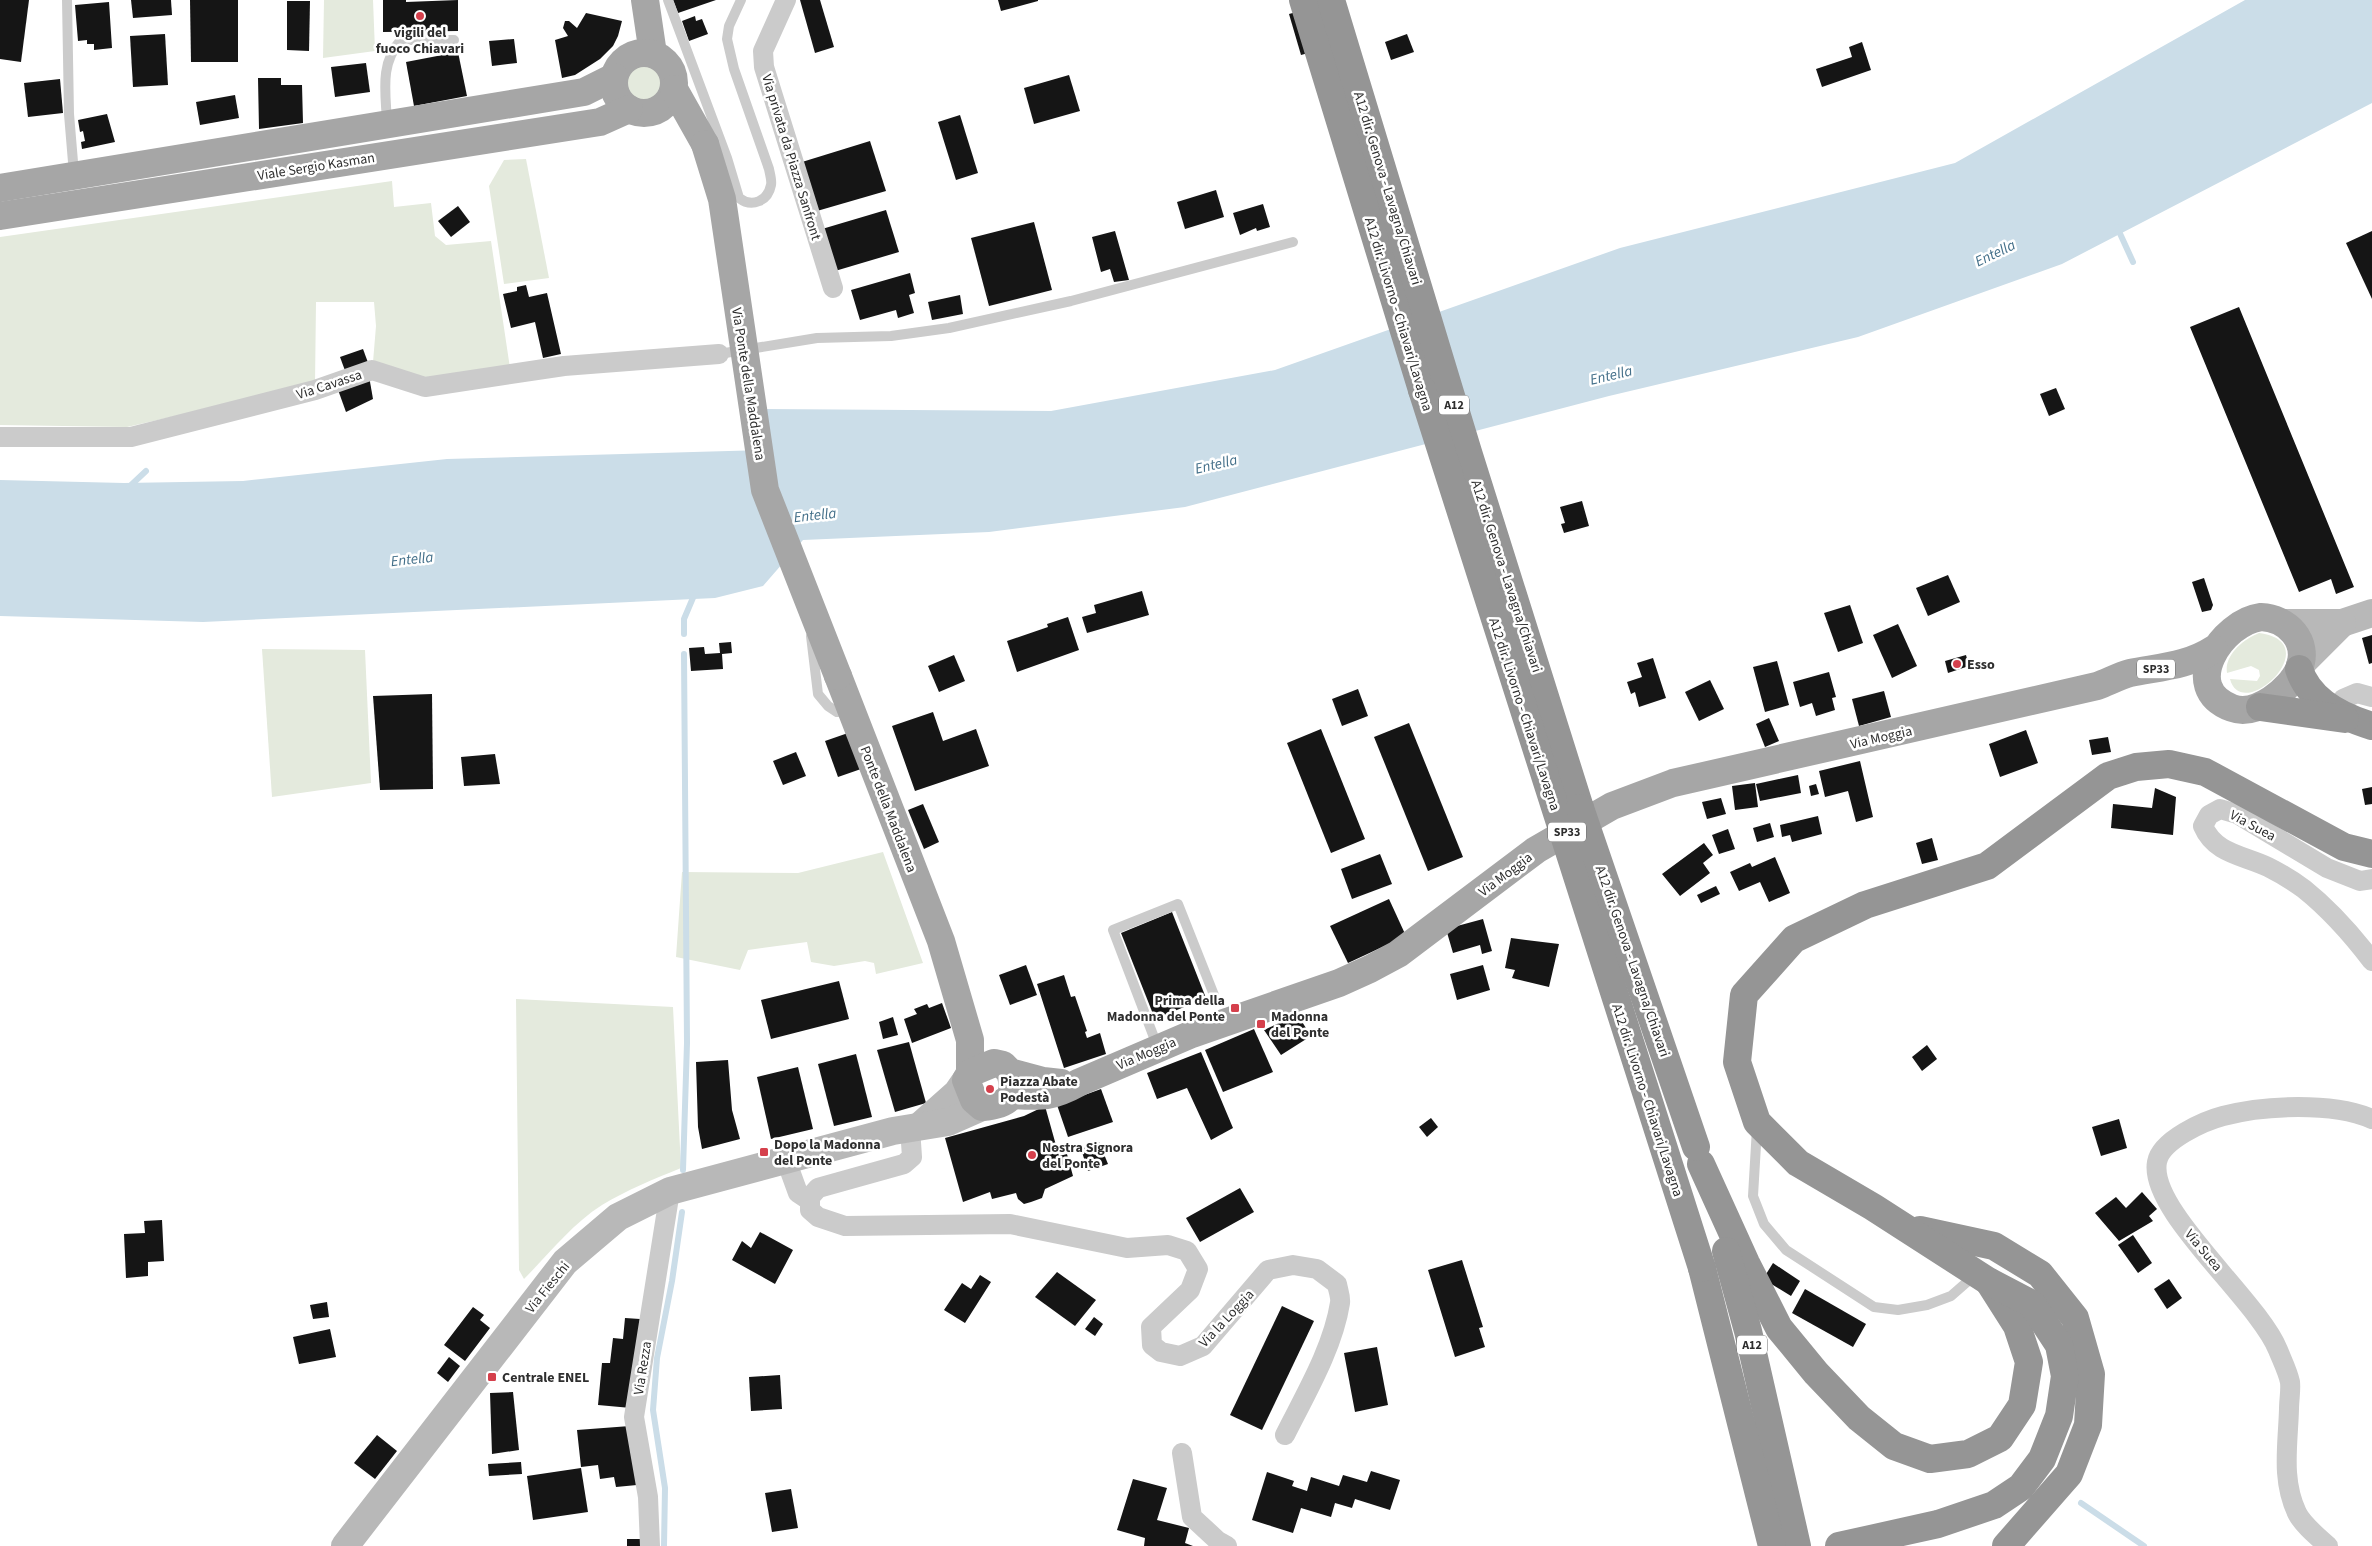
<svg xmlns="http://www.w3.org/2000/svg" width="2372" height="1546" viewBox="0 0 2372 1546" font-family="'Source Sans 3',sans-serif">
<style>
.green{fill:#e4eadd}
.water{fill:#cbdde8}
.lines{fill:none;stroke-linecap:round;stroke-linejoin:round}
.stream{stroke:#cbdde8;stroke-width:6}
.building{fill:#151515}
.lane{stroke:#cbcbcb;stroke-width:10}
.street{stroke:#cbcbcb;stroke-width:20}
.secondary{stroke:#b8b8b8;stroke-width:28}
.primary{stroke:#a6a6a6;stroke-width:28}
.highway{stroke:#959595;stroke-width:28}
.primary-bridge{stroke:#a6a6a6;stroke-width:28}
.highway-bridge{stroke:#959595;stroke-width:28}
.poi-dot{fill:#d5404c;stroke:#fff;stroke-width:2}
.labels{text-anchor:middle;stroke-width:5;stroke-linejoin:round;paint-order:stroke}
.shield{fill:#fff;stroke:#6d6d6d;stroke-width:1}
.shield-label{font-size:12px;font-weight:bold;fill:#2e2e2e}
.poi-label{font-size:14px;font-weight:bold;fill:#2e2e2e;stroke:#fff;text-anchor:start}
.street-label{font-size:14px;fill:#2e2e2e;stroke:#fff}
.water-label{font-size:15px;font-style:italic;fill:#436f89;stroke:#fff}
</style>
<rect width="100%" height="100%" fill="#fff"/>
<g class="green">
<polygon points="324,0 373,0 375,51 323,58"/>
<circle cx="644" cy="83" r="20"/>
<polygon points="526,159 549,278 504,284 489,186 504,160"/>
<polygon points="392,181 394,207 431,203 435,236 446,245 491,241 510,368 418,379 373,362 376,326 374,302 316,302 315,384 127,427 0,425 0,237"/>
<path d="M 2259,633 C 2329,642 2242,725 2230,679 L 2257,681 L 2260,676 L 2259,670 L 2251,666 L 2227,673 C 2224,655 2244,639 2259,633 Z"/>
<polygon points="262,649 365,650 371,783 272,797"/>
<polygon points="883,852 923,963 876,974 874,963 865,961 834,966 811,962 807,942 748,950 740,970 676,957 682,872 798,873"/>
<path d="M 516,999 L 673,1007 L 681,1168 C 654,1179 627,1190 602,1205 C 572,1224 549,1254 524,1279 L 519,1270 Z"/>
</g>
<polygon class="water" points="2245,0 2372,0 2372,103 2062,264 1858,337 1609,396 1185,507 989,532 803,540 763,586 715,598 203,622 0,616 0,480 124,483 243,481 447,459 766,450 764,409 1051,411 1275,370 1620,248 1955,163"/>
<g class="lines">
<g class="stream">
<polyline points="2117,227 2133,262"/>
<polyline points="129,487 146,471"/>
<polyline points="684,634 684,619 695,593"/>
<polyline points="683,1170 687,1043 684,654"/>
<polyline points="2081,1503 2144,1546"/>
<polyline points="664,1546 665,1488 653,1410 657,1358 672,1281 682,1212"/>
</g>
</g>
<g class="building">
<polygon points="0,0 29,0 21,62 0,59"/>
<polygon points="131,0 171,0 172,15 133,18"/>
<polygon points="190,0 238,0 238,62 191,62"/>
<polygon points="383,0 406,0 406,2 458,0 458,31 383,32"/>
<polygon points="673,0 716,0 678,13"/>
<polygon points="800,0 820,0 834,47 815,53"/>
<polygon points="998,0 1038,0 1038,1 1001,11"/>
<polygon points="287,1 310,1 309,51 287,50"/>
<polygon points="109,2 112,48 94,50 94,44 87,44 87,40 78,41 75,5"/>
<polygon points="1300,11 1312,52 1301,55 1289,14"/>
<polygon points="586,13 622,21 618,36 613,46 600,59 575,75 562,78 555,40 568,36 563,28 565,21 569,21 577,28"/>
<polygon points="695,16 696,21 702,19 708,34 689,41 682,21"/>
<polygon points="165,34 168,85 133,87 130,36"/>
<polygon points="1407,34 1414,52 1391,60 1385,42"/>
<polygon points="514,39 517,63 492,66 489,41"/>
<polygon points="1862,42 1871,70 1822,87 1816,69 1852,57 1849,47"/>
<polygon points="458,52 467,96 414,106 406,62"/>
<polygon points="366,63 370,92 335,97 331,67"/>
<polygon points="1069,75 1080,111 1034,124 1024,88"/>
<polygon points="258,78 281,78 281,85 302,85 303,123 259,129"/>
<polygon points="60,79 63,113 28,117 24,83"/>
<polygon points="235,95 239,118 200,125 196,102"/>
<polygon points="107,114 115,142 82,149 81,142 85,141 83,131 80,132 78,120"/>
<polygon points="960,115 978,173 956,180 938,122"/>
<polygon points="870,141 886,191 817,211 802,162"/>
<polygon points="1216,190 1224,217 1185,229 1177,202"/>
<polygon points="1263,204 1270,227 1257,231 1256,228 1240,235 1233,213"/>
<polygon points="458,206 470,222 451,237 438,221"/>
<polygon points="886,210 899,252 835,271 822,229"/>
<polygon points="1034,222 1052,290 989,306 971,238"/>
<polygon points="1115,231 1129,280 1114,282 1110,269 1101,272 1092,237"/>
<polygon points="2372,231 2372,299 2346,243"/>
<polygon points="910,273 915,293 909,295 914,313 898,318 896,310 860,320 851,290"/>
<polygon points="526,285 529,297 547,293 561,354 543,358 535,322 511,328 503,294 517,291 517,287"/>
<polygon points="960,295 963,314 932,320 928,302"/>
<polygon points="2239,307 2354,587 2336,594 2331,579 2299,592 2190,327"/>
<polygon points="363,349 370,368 347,376 340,357"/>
<polygon points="369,376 373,399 346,412 337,387"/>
<polygon points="2056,388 2065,409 2049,416 2040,394"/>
<polygon points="1582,501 1589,526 1564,533 1561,524 1565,523 1560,507"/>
<polygon points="1948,575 1960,602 1928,616 1916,588"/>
<polygon points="2204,578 2213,605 2211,610 2202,612 2192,582"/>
<polygon points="1142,591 1149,615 1087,633 1082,617 1096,613 1094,605"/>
<polygon points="1850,605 1863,643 1838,652 1824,613"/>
<polygon points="1068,617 1079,650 1017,672 1007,641 1048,627 1047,624"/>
<polygon points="1898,624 1917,666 1892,678 1873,635"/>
<polygon points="2372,635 2372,663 2369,664 2362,638"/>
<polygon points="731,642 732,653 722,654 723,669 691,671 689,648 704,647 705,654 720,653 719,643"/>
<polygon points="954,655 965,681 939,692 928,666"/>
<polygon points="1966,655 1969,666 1948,673 1945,661"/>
<polygon points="1653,658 1666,698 1639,707 1635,692 1631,694 1627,682 1642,677 1637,663"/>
<polygon points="1777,661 1789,705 1765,712 1753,667"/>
<polygon points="1829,672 1836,697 1832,698 1835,710 1816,716 1812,703 1800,707 1793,682"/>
<polygon points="1710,680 1724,709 1699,721 1685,692"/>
<polygon points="1358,689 1368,716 1342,726 1332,699"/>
<polygon points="1884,691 1891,717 1859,726 1852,699"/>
<polygon points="432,694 433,789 380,790 373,696"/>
<polygon points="933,712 943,741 976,729 989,766 915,791 892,726"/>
<polygon points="1769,718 1779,741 1765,747 1756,724"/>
<polygon points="1409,723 1463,857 1428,871 1374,737"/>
<polygon points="1321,729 1365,839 1331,853 1287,743"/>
<polygon points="2026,730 2038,763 2000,777 1989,744"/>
<polygon points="848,733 861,769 838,777 825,741"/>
<polygon points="2108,737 2111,752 2092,755 2089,740"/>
<polygon points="796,752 806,776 783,785 773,761"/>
<polygon points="495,754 500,784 464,786 461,757"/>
<polygon points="1860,761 1873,817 1856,822 1848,791 1825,797 1819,771"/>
<polygon points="1798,775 1801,793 1760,801 1756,784"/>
<polygon points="1755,783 1758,807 1735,810 1732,786"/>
<polygon points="1816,784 1819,794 1811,796 1809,786"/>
<polygon points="2372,787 2372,804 2365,805 2362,789"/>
<polygon points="2155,788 2176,797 2173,835 2111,828 2113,804 2152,808"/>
<polygon points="1721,798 1726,814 1707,819 1702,802"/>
<polygon points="923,804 939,842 924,849 908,810"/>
<polygon points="1818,816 1822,834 1792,842 1790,835 1782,837 1780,825"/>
<polygon points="1770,823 1774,837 1757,842 1753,828"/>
<polygon points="1728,829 1735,849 1719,854 1712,835"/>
<polygon points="1932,838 1938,860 1922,864 1916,843"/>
<polygon points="1704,843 1713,855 1703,863 1710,873 1680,896 1662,874"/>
<polygon points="1380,854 1392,884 1352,899 1341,869"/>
<polygon points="1775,857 1790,893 1769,902 1760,882 1739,891 1730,872 1750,863 1752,867"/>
<polygon points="1716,886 1720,894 1701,903 1697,895"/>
<polygon points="1389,899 1406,936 1348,963 1330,926"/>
<polygon points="1172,912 1206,998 1155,1019 1121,933"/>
<polygon points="1483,919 1492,951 1482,954 1480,945 1453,953 1446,929"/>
<polygon points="1511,938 1559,944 1549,987 1512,978 1515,970 1505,968"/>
<polygon points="1026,965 1037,995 1010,1005 999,975"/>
<polygon points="1483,965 1490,990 1457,1000 1450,974"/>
<polygon points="1064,975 1071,997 1075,996 1087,1031 1085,1032 1087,1038 1100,1033 1106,1054 1064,1068 1037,984"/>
<polygon points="839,981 849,1019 771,1039 761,1000"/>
<polygon points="942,1003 951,1028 912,1043 904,1019 917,1014 914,1009 927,1004 929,1008"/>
<polygon points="893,1017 898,1035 883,1039 879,1022"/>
<polygon points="1299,1017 1311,1036 1281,1055 1264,1030 1290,1018 1290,1023"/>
<polygon points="1254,1029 1273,1072 1223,1092 1205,1050"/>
<polygon points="909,1042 926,1103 895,1112 877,1050"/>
<polygon points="1927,1045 1937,1059 1922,1071 1912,1057"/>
<polygon points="1201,1052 1233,1128 1211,1140 1187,1088 1157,1099 1147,1073"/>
<polygon points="856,1054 872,1117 834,1126 818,1064"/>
<polygon points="728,1060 732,1110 740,1139 702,1149 698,1127 696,1062"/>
<polygon points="798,1067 813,1129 771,1139 757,1077"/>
<polygon points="1101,1089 1113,1122 1068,1137 1057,1105"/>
<polygon points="1045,1106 1059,1156 1067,1154 1073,1176 1045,1189 1042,1198 1031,1202 1024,1204 1018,1199 1016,1193 992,1199 990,1192 963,1202 945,1138 1024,1116"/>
<polygon points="1431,1118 1438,1127 1427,1137 1419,1127"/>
<polygon points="2119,1119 2127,1148 2101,1156 2092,1127"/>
<polygon points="1099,1142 1108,1164 1088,1171 1081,1149"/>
<polygon points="1240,1188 1254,1212 1200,1242 1186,1218"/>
<polygon points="2142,1192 2157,1209 2149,1216 2153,1221 2119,1241 2095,1213 2116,1197 2126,1208"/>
<polygon points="162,1220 164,1261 148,1262 148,1276 126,1278 124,1234 145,1233 144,1221"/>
<polygon points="760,1232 793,1250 775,1284 732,1260 742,1241 751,1248"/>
<polygon points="2133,1235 2152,1263 2138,1273 2118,1245"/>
<polygon points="1462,1260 1483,1327 1479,1328 1485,1347 1455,1357 1428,1270"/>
<polygon points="1773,1263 1800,1281 1791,1296 1763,1279"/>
<polygon points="1057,1272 1096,1300 1075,1326 1035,1297"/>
<polygon points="980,1275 991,1282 965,1323 944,1310 962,1283 971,1289"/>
<polygon points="2169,1279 2182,1298 2167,1309 2154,1289"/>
<polygon points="1805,1289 1866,1324 1853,1347 1792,1313"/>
<polygon points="327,1302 329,1317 313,1319 310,1305"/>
<polygon points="1282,1306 1314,1321 1262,1430 1230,1415"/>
<polygon points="473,1307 484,1315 480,1320 490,1328 465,1361 444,1345"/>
<polygon points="1094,1317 1103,1324 1095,1336 1085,1329"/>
<polygon points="625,1318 640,1319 631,1408 598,1405 602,1363 610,1363 613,1338 623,1339"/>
<polygon points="330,1329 336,1357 299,1364 293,1337"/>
<polygon points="1377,1347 1388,1405 1355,1412 1344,1353"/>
<polygon points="449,1357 460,1366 448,1382 437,1373"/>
<polygon points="780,1375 782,1409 751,1411 749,1377"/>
<polygon points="513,1392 519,1450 492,1454 490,1393"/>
<polygon points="630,1426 637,1485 616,1487 614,1477 600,1479 598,1465 581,1467 577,1430"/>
<polygon points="377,1435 397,1451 375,1479 354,1463"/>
<polygon points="521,1462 522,1474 489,1476 488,1464"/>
<polygon points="581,1468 588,1512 533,1520 527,1476"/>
<polygon points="1371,1471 1400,1480 1390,1510 1355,1499 1352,1508 1335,1503 1331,1517 1301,1508 1293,1533 1252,1520 1267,1472 1294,1481 1292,1486 1307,1491 1311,1477 1339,1486 1343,1475 1367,1482"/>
<polygon points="1133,1479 1167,1488 1157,1520 1189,1528 1185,1543 1193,1546 1144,1546 1145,1538 1117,1530"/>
<polygon points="791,1489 798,1528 772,1532 765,1493"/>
<rect x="627" y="1539" width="14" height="7"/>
</g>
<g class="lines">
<g class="lane">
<polyline points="67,0 69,114 74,174"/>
<path d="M 668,0 L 727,158 L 739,198 C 752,208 768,201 771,185 C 772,181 770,174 769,169 L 734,69 L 727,39 L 729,26 L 741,0"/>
<path d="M 387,123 C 386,94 379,64 401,40 L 454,40"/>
<polyline points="719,354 817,338 891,336 949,328 1071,301 1293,242"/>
<polyline points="811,636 818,694 828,706 837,712 850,710"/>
<polyline points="1158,1048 1113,930 1178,904 1214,995"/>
<polyline points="1757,1128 1753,1196 1764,1224 1786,1250 1874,1307 1898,1310 1927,1305 1951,1296 1975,1275"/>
</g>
<g class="street">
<polyline points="786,0 763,51 764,67 833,288"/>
<polyline points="0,437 131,437 315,390 372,370 425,387 564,366 719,354"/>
<polyline points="2335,711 2343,699 2357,693 2372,697"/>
<path d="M 2372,879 L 2360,881 L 2327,868 L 2237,814 L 2220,809 L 2209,815 L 2203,826 C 2215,854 2243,855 2268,867 C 2280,873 2293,881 2304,889 C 2329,909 2353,936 2372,961"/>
<path d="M 910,1128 L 912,1157 L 904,1164 L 818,1188 L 810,1197 L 810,1210 L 818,1217 L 845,1226 L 1010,1224 L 1127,1248 L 1168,1245 L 1187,1251 L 1198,1269 L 1190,1290 L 1151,1327 L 1152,1345 L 1161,1352 L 1180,1356 L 1203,1346 L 1268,1270 L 1293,1265 L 1317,1269 L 1337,1284 C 1338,1290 1341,1297 1340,1303 C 1333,1348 1305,1395 1285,1435"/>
<polyline points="786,1160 798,1193 810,1201"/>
<polyline points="1182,1453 1192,1517 1218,1541 1227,1546"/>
<polyline points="650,1546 648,1497 634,1417 670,1191"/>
<path d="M 2328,1546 C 2318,1537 2303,1525 2297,1513 C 2281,1479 2288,1445 2289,1409 C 2289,1400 2291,1390 2290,1382 C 2288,1372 2282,1360 2278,1350 C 2258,1300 2148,1210 2157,1162 C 2161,1140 2204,1121 2223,1116 C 2264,1105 2333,1102 2372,1119"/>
</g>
<g class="secondary">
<polyline points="2284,623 2342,623 2372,613"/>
<polyline points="2300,665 2342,623"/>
<polyline points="921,1125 957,1093 966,1080"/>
<polyline points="345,1546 565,1262 618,1217 670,1191 893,1131 948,1122 982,1107"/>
</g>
<g class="primary">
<polyline points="645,0 653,54"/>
<circle cx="644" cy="83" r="30"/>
<polyline points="674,89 705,144"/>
<polyline points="0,188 584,92 614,77"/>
<polyline points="0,216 600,122 629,109"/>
<path d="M 2261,617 C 2287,618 2310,641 2299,669 C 2290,690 2256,717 2232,708 C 2178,688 2222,622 2261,617 Z"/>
<polyline points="838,676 941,941 970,1040 970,1073"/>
<path d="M 1010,1072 C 1018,1099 1006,1105 982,1107 L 974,1100 L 966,1080 L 970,1073 L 994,1063 L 1003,1065 L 1010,1072 L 1043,1081 L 1061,1083"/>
<path d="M 1012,1095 C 1043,1097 1053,1097 1080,1082 L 1192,1034 L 1339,983 L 1370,969 L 1398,954 L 1536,850 L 1612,806 L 1673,783 L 2097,686 C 2108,682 2119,676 2130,673 C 2160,667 2188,666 2214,649"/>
</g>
<g class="highway">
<polyline points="1303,0 1422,390"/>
<polyline points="1331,0 1468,452 1580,808"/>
<path d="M 2299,669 C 2309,701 2342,717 2372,726"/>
<polyline points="2260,707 2345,719"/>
<polyline points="1701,1164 1746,1263 1779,1328 1816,1373 1859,1418 1894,1446 1930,1459 1968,1454 2000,1438 2022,1405 2029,1362 2017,1326 1989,1282"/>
<polyline points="1920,1230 1994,1246 2040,1274 2075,1318 2091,1374 2088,1425 2069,1474 2006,1546"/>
<polyline points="1726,1251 1748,1331 1797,1546"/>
<polyline points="1702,1268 1772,1546"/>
<polyline points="1839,1546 1938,1524 1994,1505 2021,1487 2042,1459 2059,1416 2065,1376 2059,1345 2032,1304 1988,1281 1873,1207 1798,1163 1757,1122 1737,1062 1744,995 1794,939 1865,905 1987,866 2108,776 2136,767 2169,764 2205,772 2344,847 2372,854"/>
</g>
<polyline class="primary-bridge" points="705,144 722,199 765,490 838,676"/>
<g class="highway-bridge">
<polyline points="1422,390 1702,1268"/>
<polyline points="1580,808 1696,1147"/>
</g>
</g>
<g class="poi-dot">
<circle cx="420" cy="16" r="5"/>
<circle cx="1957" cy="664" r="5"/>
<rect x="1230" y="1003" width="10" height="10" rx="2.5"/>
<rect x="1256" y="1019" width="10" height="10" rx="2.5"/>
<circle cx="990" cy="1089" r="5"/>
<rect x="759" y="1147" width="10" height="10" rx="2.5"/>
<circle cx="1032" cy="1155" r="5"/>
<rect x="487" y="1372" width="10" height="10" rx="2.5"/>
</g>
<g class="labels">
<g class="shield">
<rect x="1439" y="395.5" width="30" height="19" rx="4"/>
<rect x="2137" y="659.5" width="38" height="19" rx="4"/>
<rect x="1548" y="822.5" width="38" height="19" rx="4"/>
<rect x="1737" y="1335.5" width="30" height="19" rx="4"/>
</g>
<g class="shield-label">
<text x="1454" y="409">A12</text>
<text x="2156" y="673">SP33</text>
<text x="1567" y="836">SP33</text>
<text x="1752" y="1349">A12</text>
</g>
<g class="poi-label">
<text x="420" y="37" text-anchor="middle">vigili del<tspan x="420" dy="16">fuoco Chiavari</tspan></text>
<text x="1967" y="669">Esso</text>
<text x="1225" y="1005" text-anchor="end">Prima della<tspan x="1225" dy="16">Madonna del Ponte</tspan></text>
<text x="1271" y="1021">Madonna<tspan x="1271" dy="16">del Ponte</tspan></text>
<text x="1000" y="1086">Piazza Abate<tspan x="1000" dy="16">Podestà</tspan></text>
<text x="774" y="1149">Dopo la Madonna<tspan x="774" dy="16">del Ponte</tspan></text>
<text x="1042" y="1152">Nostra Signora<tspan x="1042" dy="16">del Ponte</tspan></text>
<text x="502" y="1382">Centrale ENEL</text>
</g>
<g class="street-label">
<text transform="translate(792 157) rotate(73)" y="5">Via privata da Piazza Sanfront</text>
<text transform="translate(316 166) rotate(-9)" y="5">Viale Sergio Kasman</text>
<text transform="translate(1388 188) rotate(73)" y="5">A12 dir. Genova - Lavagna/Chiavari</text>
<text transform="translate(1399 314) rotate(73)" y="5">A12 dir. Livorno - Chiavari/Lavagna</text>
<text transform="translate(329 384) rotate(-18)" y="5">Via Cavassa</text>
<text transform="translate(749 384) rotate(81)" y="5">Via Ponte della Maddalena</text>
<text transform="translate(1507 576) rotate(72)" y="5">A12 dir. Genova - Lavagna/Chiavari</text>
<text transform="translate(1525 714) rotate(72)" y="5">A12 dir. Livorno - Chiavari/Lavagna</text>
<text transform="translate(1881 737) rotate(-13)" y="5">Via Moggia</text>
<text transform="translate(889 809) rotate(69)" y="5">Ponte della Maddalena</text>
<text transform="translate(2253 825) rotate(28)" y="5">Via Suea</text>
<text transform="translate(1505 874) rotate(-37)" y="5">Via Moggia</text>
<text transform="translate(1633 961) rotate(71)" y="5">A12 dir. Genova - Lavagna/Chiavari</text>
<text transform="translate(1146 1053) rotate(-23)" y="5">Via Moggia</text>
<text transform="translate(1648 1100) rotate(72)" y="5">A12 dir. Livorno - Chiavari/Lavagna</text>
<text transform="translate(2204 1250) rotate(50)" y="5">Via Suea</text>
<text transform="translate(547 1287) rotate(-51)" y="5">Via Fieschi</text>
<text transform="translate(1226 1318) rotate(-47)" y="5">Via la Loggia</text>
<text transform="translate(642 1368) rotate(-81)" y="5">Via Rezza</text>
</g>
<g class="water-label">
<text transform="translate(1995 253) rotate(-26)" y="5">Entella</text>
<text transform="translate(1611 375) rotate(-13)" y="5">Entella</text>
<text transform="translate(1216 464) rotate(-13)" y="5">Entella</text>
<text transform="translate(815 515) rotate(-6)" y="5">Entella</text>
<text transform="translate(412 559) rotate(-6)" y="5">Entella</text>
</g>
</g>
</svg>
